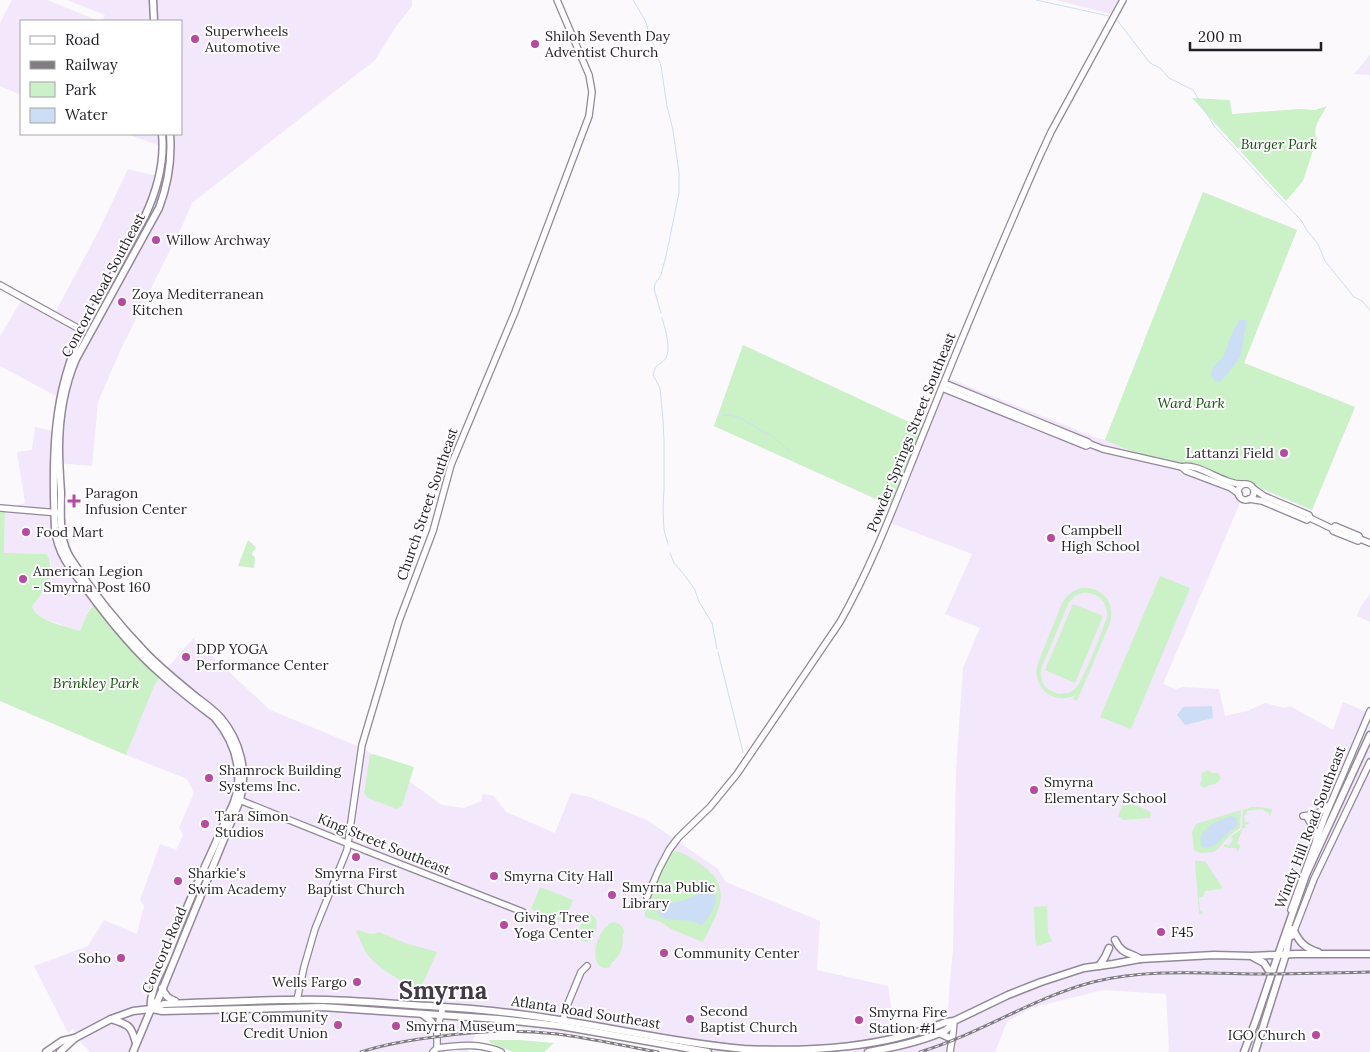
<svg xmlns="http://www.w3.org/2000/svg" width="1370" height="1052" viewBox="0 0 1370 1052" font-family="Lora,serif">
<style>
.built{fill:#f3e7fc}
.green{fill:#cbf1c7;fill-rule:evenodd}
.water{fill:#cbdef5}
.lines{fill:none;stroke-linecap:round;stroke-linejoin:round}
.stream{stroke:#cbdef5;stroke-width:1}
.tertiary-casing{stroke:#928899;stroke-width:8}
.secondary-casing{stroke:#928899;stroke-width:9}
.tertiary{stroke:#fff;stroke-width:5.5}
.secondary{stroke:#fff;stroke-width:6}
.rail-casing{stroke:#807d82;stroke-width:3}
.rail{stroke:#fff;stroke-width:1;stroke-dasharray:4;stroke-linecap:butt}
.poi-dot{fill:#ba47a1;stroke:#fff;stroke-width:2}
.labels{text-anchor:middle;stroke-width:4;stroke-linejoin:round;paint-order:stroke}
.poi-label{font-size:14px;fill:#221e25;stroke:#fff;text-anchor:start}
.park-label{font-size:14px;font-style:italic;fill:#0d5508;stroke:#fff}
.street-label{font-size:14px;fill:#221e25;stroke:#fff}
.town-label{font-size:24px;font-weight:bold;fill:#433a49;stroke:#fff}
</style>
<rect width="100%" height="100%" fill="#fbf9fc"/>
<g class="built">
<polygon points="12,0 47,0 99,21 21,21 21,95 0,86 0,23"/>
<polygon points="67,0 412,0 412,6 395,28 375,60 192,203 184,222 120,351 98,402 92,466 57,463 58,513 66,519 72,551 98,593 163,673 196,635 194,639 270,710 365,749 442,805 464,808 481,801 483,794 494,796 506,812 555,833 571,793 590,797 647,820 718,869 726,882 820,921 817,970 888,986 895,1034 944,1017 948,1010 950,980 953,950 956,770 963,668 980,628 945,614 972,554 888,522 893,507 714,426 743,345 924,429 945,377 1094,437 1105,440 1203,192 1297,230 1244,363 1355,407 1312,510 1248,484 1163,684 1176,689 1183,687 1219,689 1225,716 1247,711 1265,703 1285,708 1290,706 1333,730 1343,702 1370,713 1370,1052 1168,1052 1169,1048 1166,994 1103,990 1031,1008 1007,1022 995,1052 822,1052 823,1048 807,1052 695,1052 619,1039 482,1023 479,1026 468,1052 90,1052 81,1043 73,1029 68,1033 34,966 88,946 104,920 137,934 144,906 140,900 160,844 176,850 183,835 179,828 194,793 187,779 126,755 150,695 154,686 162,675 91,606 80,631 47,620 38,615 32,609 32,607 45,588 50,573 51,563 47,554 4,553 5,509 25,503 17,452 32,450 35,427 52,431 56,396 0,366 0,336 25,294 56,311 99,230 128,169 161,177 163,147 127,134 181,134 181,21 102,21 105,15"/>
<polygon points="1056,0 1123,0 1114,15"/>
<polygon points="1370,54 1370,75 1354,74 1366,60"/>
<polygon points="1370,594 1370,622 1357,616 1361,606"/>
</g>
<g class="green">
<path d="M 1192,98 L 1230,100 L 1232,114 L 1300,109 L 1315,110 L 1327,106 C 1322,115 1311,129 1317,138 L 1303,181 L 1286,201 Z"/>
<polygon points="1203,192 1297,230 1244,363 1355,407 1312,510 1249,483 1158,462 1105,440"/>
<polygon points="743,345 924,429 894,507 714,426"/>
<path d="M 0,508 L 5,509 L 4,553 L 47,554 C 57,575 44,590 32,607 C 37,621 66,626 80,631 C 85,620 88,609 97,601 L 163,673 L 154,686 L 126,755 L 0,701 Z"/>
<polygon points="248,540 256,547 255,550 253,551 252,554 255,558 254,568 238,566"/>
<polygon points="1160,576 1190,588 1131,729 1100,717"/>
<path d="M 1081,588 C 1102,586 1116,603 1110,623 L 1077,701 L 1073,699 L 1075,695 C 1053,706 1031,687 1038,663 L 1062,603 C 1067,595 1072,591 1081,588 ZM 1082,593 C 1098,591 1108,602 1107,617 C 1103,629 1083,682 1075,689 C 1068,695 1057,695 1049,690 C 1042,685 1040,677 1041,669 L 1069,602 L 1075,596 Z"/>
<polygon points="1073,604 1103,616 1075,683 1045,670"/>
<polygon points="373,754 414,767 402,806 397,809 368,798 364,793 370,755"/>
<polygon points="1208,770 1212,773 1218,773 1221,778 1216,784 1209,785 1204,788 1201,786 1200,784 1202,780 1201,776 1202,773"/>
<polygon points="1124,800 1151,812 1150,818 1123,820 1118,816"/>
<polygon points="1252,807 1260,807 1272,809 1270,817 1269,815 1269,813 1261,809 1247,811 1247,814 1244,815 1245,822 1248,822 1249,824 1246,824 1245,826 1247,828 1243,828 1237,843 1240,846 1238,852 1236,848 1228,848 1223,846 1226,844 1228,846 1233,840 1231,836 1236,833 1242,829 1243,810"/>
<polygon points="1241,810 1240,828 1230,835 1218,849 1214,852 1200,853 1194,850 1192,832 1196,824"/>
<path d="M 675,851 C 685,853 695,860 703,866 C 735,889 717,914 703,942 L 671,929 L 661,922 L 645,917 L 645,912 C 649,902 665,856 671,852 C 672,851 674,851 675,851 Z"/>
<polygon points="1195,861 1205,861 1222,887 1221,889 1205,891 1203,897 1199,897 1200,911 1203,912 1203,914 1199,914"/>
<polygon points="540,887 573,900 564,922 531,909"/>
<polygon points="1047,906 1048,932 1052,941 1037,946 1035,937 1034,907"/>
<path d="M 589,912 L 596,919 C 598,930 594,945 582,941 L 578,932 L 585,914 Z"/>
<path d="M 613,922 C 620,923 623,926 624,932 C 621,937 624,941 622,947 C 620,955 615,960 610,965 L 611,967 C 587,975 593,930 613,922 Z"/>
<path d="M 359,930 C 366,933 373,936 379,932 L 405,943 L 437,952 L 419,992 C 403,981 378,969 367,954 C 362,947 361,939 356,932 Z"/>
<polygon points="489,1040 520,1040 554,1043 544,1052 513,1052 490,1043"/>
</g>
<g class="water">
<path d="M 1240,320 L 1246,320 L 1247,322 L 1244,335 L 1242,350 L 1239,359 L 1223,379 L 1218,382 C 1214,380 1211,378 1211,373 C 1212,366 1220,362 1223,357 C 1229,345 1231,330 1240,320 Z"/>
<polygon points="1212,706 1213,718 1185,725 1177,715 1183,707"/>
<path d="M 1233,816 L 1236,818 L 1238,824 C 1235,828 1232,830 1228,833 C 1220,839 1215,850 1203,847 C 1192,831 1221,818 1233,816 Z"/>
<path d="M 707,886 C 709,888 713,890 714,892 C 720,901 708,919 702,925 C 697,924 694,921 689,921 C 679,919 666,923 657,913 L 659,907 L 662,904 C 683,902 691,900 707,886 Z"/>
</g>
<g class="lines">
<g class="stream">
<polyline points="633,0 645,20 661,66 667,106 673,130 679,173 679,193 666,256 661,275 655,284 654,289 661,313"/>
<polyline points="1036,0 1109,16"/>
<polyline points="1117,20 1150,63 1160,68 1169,78 1193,90 1214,126 1276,194 1301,220 1306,229 1318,244 1325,261 1354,297 1362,301 1370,310"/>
<path d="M 662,318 C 665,328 672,350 665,359 C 659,367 657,361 653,375 L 660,388 L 663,419 L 664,441 L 664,489 L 663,509 L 664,530 L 668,544"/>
<path d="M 723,415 C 738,413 749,424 762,431 C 766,434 771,434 775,438 C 780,443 784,447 789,451"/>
<polyline points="670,553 674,563 686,577 695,590 699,602 712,623 717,649"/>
<polyline points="718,652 743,752"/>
</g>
<defs>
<g id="tertiary">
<polyline points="0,285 83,331"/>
<polyline points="944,383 1088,442 1090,444"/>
<path d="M 942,388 L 1086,446 L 1090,444 L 1103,449 L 1182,467 C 1198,462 1225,486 1244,484"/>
<polyline points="1182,467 1186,471 1231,488 1239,494"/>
<circle cx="1246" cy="492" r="8"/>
<polyline points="1254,489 1264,496 1309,515 1310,518"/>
<polyline points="1249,499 1262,501 1307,520 1310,518 1333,529 1333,531 1358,541 1360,539 1370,543"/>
<polyline points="0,508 59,513"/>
<polyline points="1333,529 1335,526 1359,536 1360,539"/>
<polyline points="237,799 349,844 523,912"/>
<path d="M 1303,816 C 1312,815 1322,813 1328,806"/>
<polyline points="1307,817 1316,833 1316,838"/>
<path d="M 647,897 L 659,869 L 669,850 L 678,838 L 710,807 L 737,774 L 840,622 C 875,560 899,493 926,427 C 962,337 1000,247 1039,158 L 1051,132 L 1123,0"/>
<polyline points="1291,910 1324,819 1370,711"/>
<polyline points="1292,936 1314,879 1370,762"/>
<polyline points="297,1000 304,967 315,929 347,850 362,745 399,621 433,531 451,465 515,312 589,116 592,92 589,75 557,0"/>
<polyline points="564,1019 564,1013 581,972 587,966"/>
<path d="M 437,1048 C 459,1045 481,1043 501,1052"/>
<polyline points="433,1052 437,1048 437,1029 443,1007"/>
<polyline points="950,1052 953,1033 954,1021"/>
</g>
<g id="secondary">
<polyline points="153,0 154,21"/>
<path d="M 1294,931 C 1300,943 1305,948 1318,952"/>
<path d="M 1115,940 C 1123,956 1129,951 1140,959"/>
<polyline points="1253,957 1264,963 1271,974"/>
<polyline points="1099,966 1105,957 1109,948"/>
<path d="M 162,988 C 165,995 168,999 175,1001"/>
<path d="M 151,1009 C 149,992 160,974 167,958 C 177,932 187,906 199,880 C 208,859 218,839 227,817 C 232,807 237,797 238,785 C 240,760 231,737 215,718 C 197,704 178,690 161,674 C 133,650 110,621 88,591 C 72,571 57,554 55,528 C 52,460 52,392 83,331 L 145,216 C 157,190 165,163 162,134"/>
<polyline points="152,1009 162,1011 322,1007 498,1019 561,1026 708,1052"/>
<polyline points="422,1014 431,1021 437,1029"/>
<path d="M 111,1019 C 129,1025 131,1025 136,1043"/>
<polyline points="939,1033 952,1039"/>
<polyline points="46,1052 62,1041 75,1038"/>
<path d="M 60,1052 L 75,1038 L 111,1019 L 133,1011 L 151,1009 L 164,1004 C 218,1002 273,999 327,1000 C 361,1001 395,1004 430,1006 C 453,1008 477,1009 501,1012 C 583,1020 662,1042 744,1049 C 812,1052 883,1048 946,1022 L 954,1021 L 1008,995 L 1041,982 L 1084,968 L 1113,964 L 1140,959 L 1214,955 L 1252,956 L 1296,954 L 1370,954"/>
<path d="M 133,1052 L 151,1009 L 158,1000 L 240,800 C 248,771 240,741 221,718 C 214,710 204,703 195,696 C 179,683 162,669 147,654 C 119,625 93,593 71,559 C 58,539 61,514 61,492 C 60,478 59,464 59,449 C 59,419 64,387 76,359 L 159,208 C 168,184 172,160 170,134"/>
<path d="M 868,1052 C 890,1048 927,1040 946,1030 C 949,1028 951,1024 954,1021"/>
<polyline points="1244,1052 1256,1020 1278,955 1306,875 1370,735"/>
<polyline points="1255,1052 1286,954 1288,941 1291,929"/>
</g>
</defs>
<use href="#tertiary" class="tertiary-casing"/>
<use href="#secondary" class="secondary-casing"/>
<use href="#tertiary" class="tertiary"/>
<use href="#secondary" class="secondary"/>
<defs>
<g id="rail">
<path d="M 361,1052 C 385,1044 410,1040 435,1037 C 475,1031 516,1029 557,1034 C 590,1038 624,1046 658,1052"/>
<path d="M 920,1052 C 980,1034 1032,998 1093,982 C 1146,969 1202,973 1256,974 C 1294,974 1332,973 1370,972"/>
</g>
</defs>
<use href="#rail" class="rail-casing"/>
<use href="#rail" class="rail"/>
</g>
<g class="poi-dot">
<circle cx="195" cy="39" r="5"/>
<circle cx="535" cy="44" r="5"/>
<circle cx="156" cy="240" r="5"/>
<circle cx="122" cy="302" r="5"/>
<circle cx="1284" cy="453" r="5"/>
<path d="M71.5 493.5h5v5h5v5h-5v5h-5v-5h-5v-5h5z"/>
<circle cx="26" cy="532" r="5"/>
<circle cx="1051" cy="538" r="5"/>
<circle cx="23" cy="579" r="5"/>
<circle cx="186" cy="657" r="5"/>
<circle cx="209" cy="778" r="5"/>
<circle cx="1034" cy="790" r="5"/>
<circle cx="205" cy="824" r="5"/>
<circle cx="356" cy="857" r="5"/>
<circle cx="494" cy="876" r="5"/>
<circle cx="178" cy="881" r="5"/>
<circle cx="612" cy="895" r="5"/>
<circle cx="504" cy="925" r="5"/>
<circle cx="1161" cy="932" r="5"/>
<circle cx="664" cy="953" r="5"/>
<circle cx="121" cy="958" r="5"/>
<circle cx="357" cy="982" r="5"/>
<circle cx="690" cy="1019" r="5"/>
<circle cx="859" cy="1020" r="5"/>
<circle cx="338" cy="1025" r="5"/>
<circle cx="396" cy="1026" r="5"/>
<circle cx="1316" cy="1035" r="5"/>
</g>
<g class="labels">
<g class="poi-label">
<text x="205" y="36">Superwheels<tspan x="205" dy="16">Automotive</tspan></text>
<text x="545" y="41">Shiloh Seventh Day<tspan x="545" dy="16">Adventist Church</tspan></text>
<text x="166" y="245">Willow Archway</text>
<text x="132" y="299">Zoya Mediterranean<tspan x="132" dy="16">Kitchen</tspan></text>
<text x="1274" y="458" text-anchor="end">Lattanzi Field</text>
<text x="85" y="498">Paragon<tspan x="85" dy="16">Infusion Center</tspan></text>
<text x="1061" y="535">Campbell<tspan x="1061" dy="16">High School</tspan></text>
<text x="36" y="537">Food Mart</text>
<text x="33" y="576">American Legion<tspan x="33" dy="16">- Smyrna Post 160</tspan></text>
<text x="196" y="654">DDP YOGA<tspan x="196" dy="16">Performance Center</tspan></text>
<text x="219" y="775">Shamrock Building<tspan x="219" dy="16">Systems Inc.</tspan></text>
<text x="1044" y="787">Smyrna<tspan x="1044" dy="16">Elementary School</tspan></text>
<text x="215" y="821">Tara Simon<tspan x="215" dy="16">Studios</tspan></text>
<text x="188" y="878">Sharkie's<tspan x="188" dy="16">Swim Academy</tspan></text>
<text x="356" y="878" text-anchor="middle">Smyrna First<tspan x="356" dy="16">Baptist Church</tspan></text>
<text x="504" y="881">Smyrna City Hall</text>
<text x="622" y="892">Smyrna Public<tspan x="622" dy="16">Library</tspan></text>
<text x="514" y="922">Giving Tree<tspan x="514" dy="16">Yoga Center</tspan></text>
<text x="1171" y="937">F45</text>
<text x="674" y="958">Community Center</text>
<text x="111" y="963" text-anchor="end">Soho</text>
<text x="347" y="987" text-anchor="end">Wells Fargo</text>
<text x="700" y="1016">Second<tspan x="700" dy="16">Baptist Church</tspan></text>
<text x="869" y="1017">Smyrna Fire<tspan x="869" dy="16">Station #1</tspan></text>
<text x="328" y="1022" text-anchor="end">LGE Community<tspan x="328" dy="16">Credit Union</tspan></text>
<text x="406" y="1031">Smyrna Museum</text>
<text x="1306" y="1040" text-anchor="end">IGO Church</text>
</g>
<g class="park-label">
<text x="1279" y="149">Burger Park</text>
<text x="1191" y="408">Ward Park</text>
<text x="96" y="688">Brinkley Park</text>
</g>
<g class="street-label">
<text transform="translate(103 285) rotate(-62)" y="5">Concord Road Southeast</text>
<text transform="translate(911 432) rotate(-68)" y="5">Powder Springs Street Southeast</text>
<text transform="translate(427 504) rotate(-71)" y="5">Church Street Southeast</text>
<text transform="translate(1310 827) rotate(-69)" y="5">Windy Hill Road Southeast</text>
<text transform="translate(384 844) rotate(22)" y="5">King Street Southeast</text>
<text transform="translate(164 950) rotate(-67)" y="5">Concord Road</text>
<text transform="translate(586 1012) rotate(9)" y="5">Atlanta Road Southeast</text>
</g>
<g class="town-label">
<text x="443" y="999">Smyrna</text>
</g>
</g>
<rect x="20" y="20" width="162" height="115" fill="#ffffff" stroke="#a7a5a8"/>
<rect x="30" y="36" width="25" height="8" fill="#ffffff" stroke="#a7a5a8"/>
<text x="65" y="45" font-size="15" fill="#221e25">Road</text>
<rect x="30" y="61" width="25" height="8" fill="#807d82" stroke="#a7a5a8"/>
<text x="65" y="70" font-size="15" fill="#221e25">Railway</text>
<rect x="30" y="82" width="25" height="15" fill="#cbf1c7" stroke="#a7a5a8"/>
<text x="65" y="95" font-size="15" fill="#221e25">Park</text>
<rect x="30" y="108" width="25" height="15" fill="#cbdef5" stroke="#a7a5a8"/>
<text x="65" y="120" font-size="15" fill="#221e25">Water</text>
<path d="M1190 42v8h131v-8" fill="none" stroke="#221e25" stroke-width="2.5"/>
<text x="1198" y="42" font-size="15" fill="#221e25" stroke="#ffffff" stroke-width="4" paint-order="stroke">200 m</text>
</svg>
